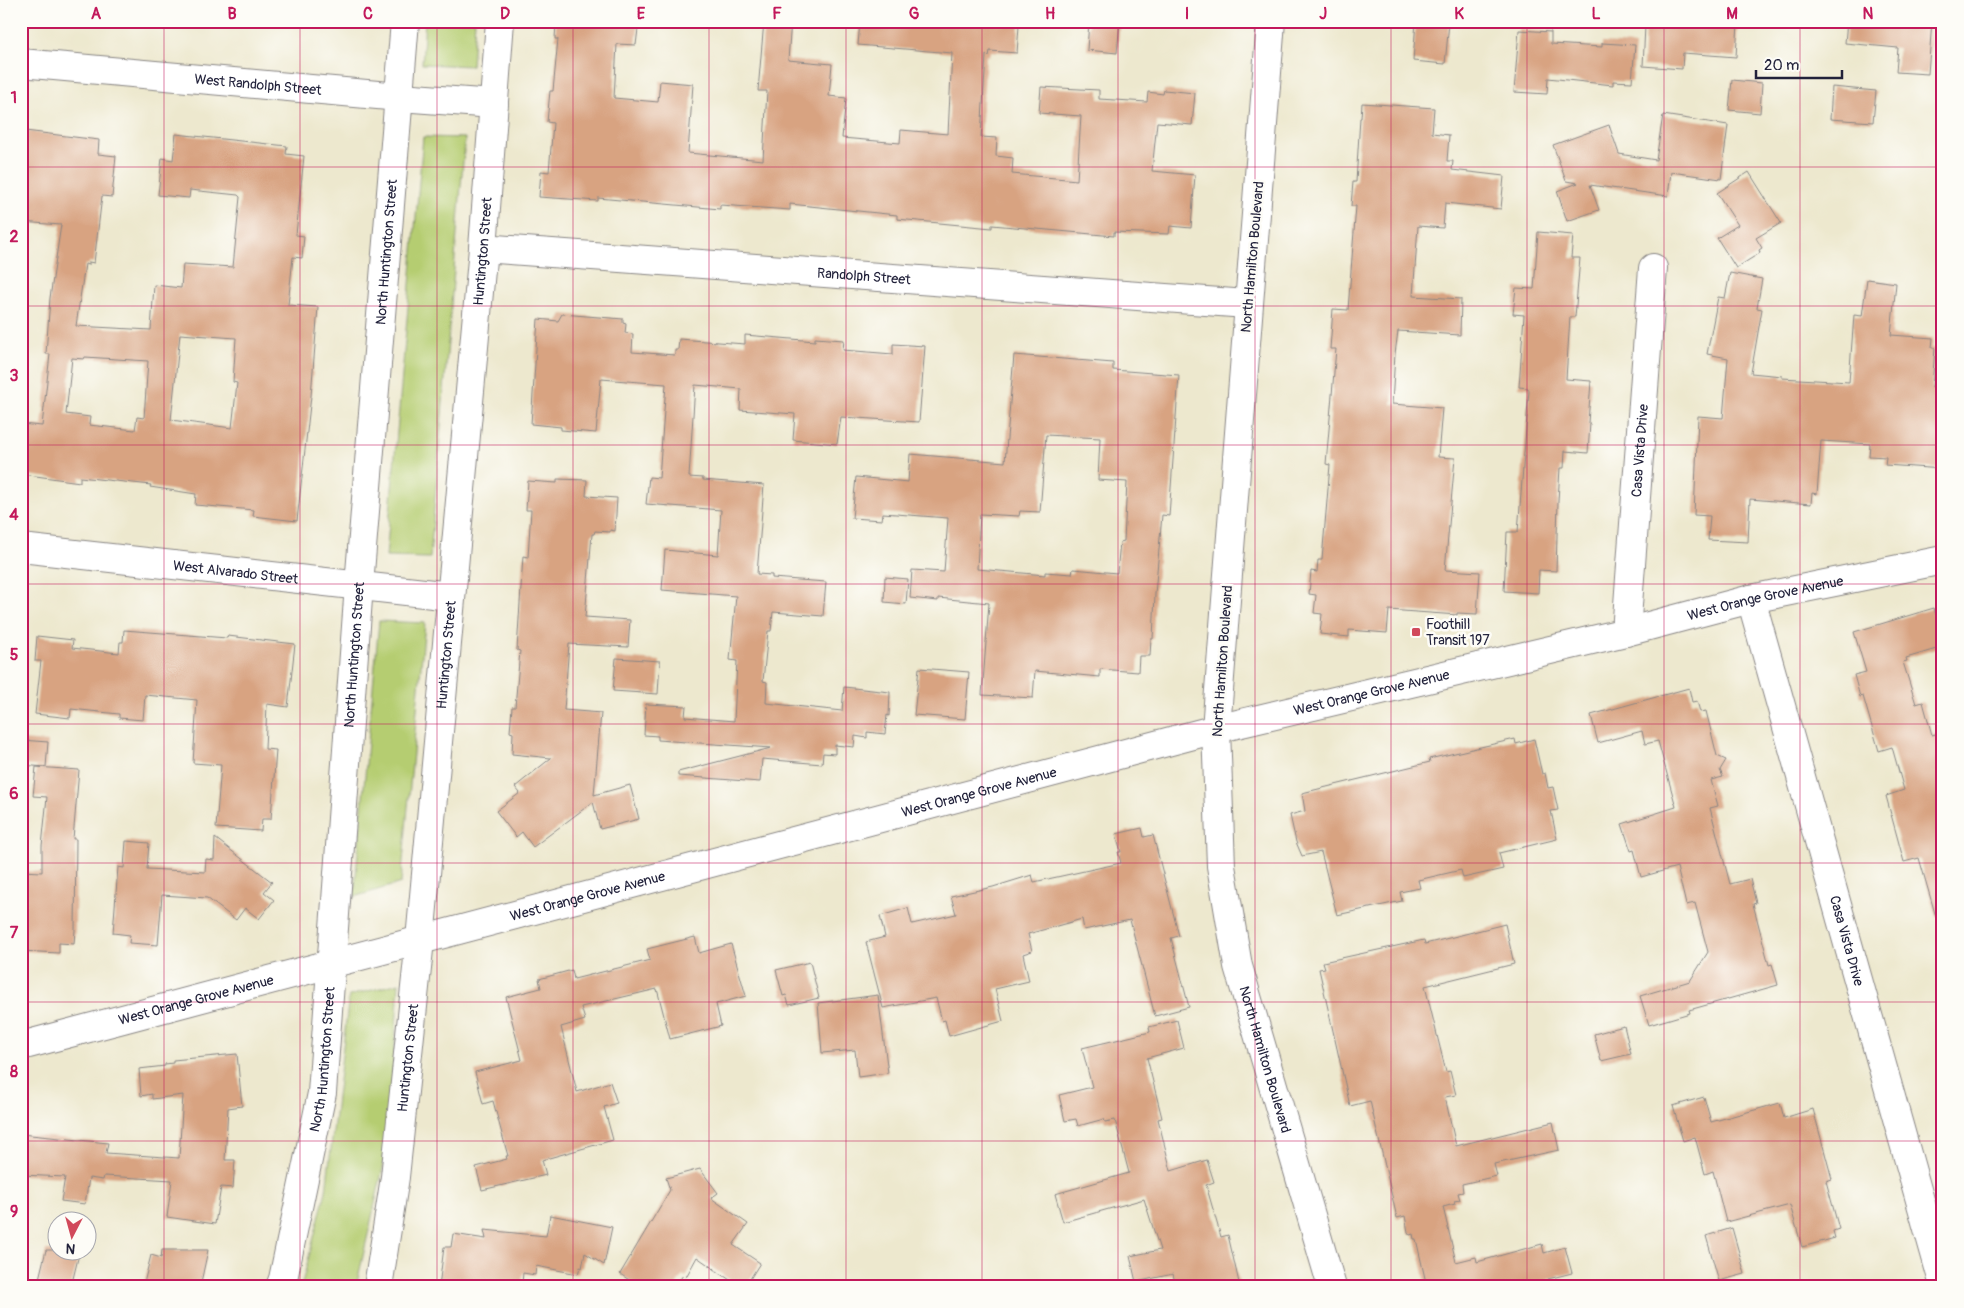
<svg xmlns="http://www.w3.org/2000/svg" width="1964" height="1308" viewBox="0 0 1964 1308" font-family="Pangolin,sans-serif">
<style>
.green{fill:#b5cd71;stroke:#6c7856}
.building{fill:#d8a381;fill-rule:evenodd}
.lines{fill:none;stroke-linecap:round;stroke-linejoin:round}
.minor-casing{stroke:#888584;stroke-width:30}
.minor{stroke:#fff;stroke-width:28}
.grid{fill:none;stroke:#c2185b;stroke-width:1;stroke-opacity:0.55}
.poi-dot{fill:#d1495b;stroke:#fdfcf7;stroke-width:2}
.labels{text-anchor:middle;stroke-width:5;stroke-linejoin:round;paint-order:stroke}
.street-label{font-size:14px;fill:#22223b;stroke:#fdfcf7}
.poi-label{font-size:14px;fill:#22223b;stroke:#fdfcf7;text-anchor:start}
.neatline{fill:none;stroke:#c2185b;stroke-width:2}
.grid-label{font-size:16px;text-anchor:middle;font-weight:bold;fill:#c2185b}
</style>
<rect width="100%" height="100%" fill="#fdfcf7"/>
<filter id="ink" filterUnits="userSpaceOnUse"><feTurbulence type="fractalNoise" baseFrequency=".02" numOctaves="2"/><feDisplacementMap in="SourceGraphic" scale="10" xChannelSelector="R" yChannelSelector="G"/><feConvolveMatrix kernelMatrix="1 2 1 2 8 2 1 2 1" color-interpolation-filters="sRGB"/></filter>
<filter id="wash" filterUnits="userSpaceOnUse"><feTurbulence type="fractalNoise" baseFrequency=".0096" numOctaves="4" result="noise"/><feDisplacementMap in="SourceGraphic" scale="20" xChannelSelector="R" yChannelSelector="G"/><feGaussianBlur stdDeviation="1.12" result="paint"/><feColorMatrix in="noise" values="0 0 0 0 0 0 0 0 0 0 0 0 0 0 0 0 0 1.4 0 .05"/><feComposite in="paint" operator="in"/></filter>
<g filter="url(#wash)">
<rect width="100%" height="100%" fill="#ede8ce"/>
<g class="green">
<polygon points="425,21 475,21 472,66 422,64"/>
<polygon points="423,137 465,138 430,558 386,557"/>
<polygon points="379,621 425,623 401,883 354,897"/>
<polygon points="399,983 392,1088 383,1168 356,1287 301,1287 326,1191 349,996"/>
</g>
<g id="blocks">
<g class="building">
<polygon points="556,21 639,21 636,45 617,44 614,98 658,102 660,81 693,84 688,153 763,160 767,91 758,91 764,21 791,21 788,60 832,64 829,96 846,98 842,138 900,143 901,130 948,134 952,53 858,45 860,21 919,21 953,24 953,21 1019,26 1017,53 990,51 989,56 986,55 981,137 997,138 996,156 1013,158 1012,174 1077,180 1081,116 1039,113 1041,87 1099,90 1099,99 1147,102 1148,92 1163,94 1164,90 1195,93 1192,125 1157,122 1152,171 1195,175 1191,228 1170,226 1169,234 1114,232 1114,236 992,225 992,228 897,219 897,215 790,204 790,210 720,205 720,209 598,198 598,201 539,197 541,171 549,172 553,123 547,122 550,91 553,91 558,39 555,39"/>
<polygon points="1089,21 1120,21 1117,53 1087,50"/>
<polygon points="1416,21 1449,23 1445,64 1413,61"/>
<polygon points="1659,21 1738,21 1736,57 1683,53 1682,69 1643,66 1645,26 1658,27"/>
<polygon points="1847,21 1932,21 1928,74 1896,72 1898,48 1845,43"/>
<polygon points="1519,30 1551,32 1551,44 1602,47 1602,43 1635,45 1632,82 1613,81 1613,85 1548,78 1547,94 1514,92"/>
<polygon points="1732,80 1762,83 1760,113 1729,110"/>
<polygon points="1832,87 1876,91 1873,122 1830,119"/>
<polygon points="1362,103 1434,108 1432,133 1449,135 1447,161 1453,161 1452,170 1504,176 1501,209 1445,203 1443,228 1418,226 1413,296 1461,299 1460,335 1398,331 1395,354 1392,404 1442,408 1438,457 1455,458 1445,570 1480,572 1477,614 1457,613 1457,615 1389,610 1387,633 1349,630 1349,637 1320,634 1322,614 1314,613 1316,595 1309,594 1311,571 1317,572 1318,560 1322,560 1330,465 1326,464 1336,349 1330,349 1333,309 1348,310 1356,206 1351,206 1353,182 1356,182 1360,118 1361,118"/>
<polygon points="1663,115 1728,125 1721,179 1671,172 1668,196 1590,185 1599,210 1567,221 1557,191 1578,183 1566,181 1553,145 1609,125 1619,154 1656,160"/>
<path d="M 25,131 L 99,140 L 98,154 L 116,156 L 112,197 L 102,196 L 94,263 L 89,262 L 89,265 L 85,264 L 76,326 L 151,330 L 154,285 L 181,288 L 183,264 L 233,267 L 240,197 L 238,195 L 190,190 L 189,198 L 158,195 L 162,158 L 173,160 L 176,134 L 287,146 L 286,154 L 304,156 L 296,235 L 304,236 L 302,258 L 293,257 L 288,305 L 318,307 L 311,396 L 297,521 L 253,516 L 254,510 L 195,505 L 196,494 L 150,487 L 151,485 L 80,477 L 80,482 L 21,474 L 21,424 L 42,426 L 50,354 L 46,354 L 50,298 L 61,225 L 21,222 L 21,151 L 23,151 ZM 180,334 L 236,338 L 233,382 L 237,383 L 232,428 L 171,420 ZM 85,357 L 148,361 L 144,418 L 137,417 L 135,430 L 89,425 L 90,417 L 66,414 L 72,358 L 84,359 Z"/>
<polygon points="1749,172 1781,223 1756,238 1762,248 1759,250 1760,253 1736,268 1717,238 1738,225 1717,193"/>
<polygon points="1538,232 1573,235 1571,258 1580,258 1575,317 1570,317 1566,379 1591,381 1588,423 1590,423 1588,453 1565,451 1564,468 1560,468 1558,501 1556,571 1539,570 1538,593 1504,591 1507,532 1518,532 1529,390 1528,388 1519,387 1524,315 1513,314 1516,288 1534,289"/>
<polygon points="1730,273 1762,279 1757,308 1762,309 1751,373 1782,376 1782,378 1849,382 1854,315 1862,316 1867,279 1896,283 1891,335 1933,338 1932,348 1935,348 1932,388 1943,388 1943,469 1885,465 1886,457 1869,456 1870,444 1821,441 1817,494 1812,493 1811,504 1750,499 1748,542 1708,540 1710,516 1694,515 1698,416 1723,418 1728,358 1707,354 1718,297 1725,298"/>
<polygon points="562,314 623,319 623,323 626,324 625,333 633,334 632,352 675,355 675,350 678,350 679,339 745,344 745,335 815,341 815,338 844,340 843,350 893,354 893,344 925,346 919,422 841,417 837,444 793,440 795,414 740,410 741,389 695,385 689,477 703,478 703,480 764,485 757,574 772,575 772,578 826,582 823,616 773,612 771,631 768,631 763,681 767,682 766,703 842,711 844,687 890,692 889,716 887,715 885,734 867,732 867,738 855,736 854,747 835,745 835,754 823,753 822,764 762,759 760,782 678,776 678,772 771,748 658,740 658,736 644,735 646,704 686,706 685,717 734,721 737,661 730,660 736,596 662,590 665,550 718,555 721,510 646,504 649,477 659,478 666,384 601,379 596,433 561,430 561,427 531,424 538,319 558,321"/>
<path d="M 1014,355 L 1113,363 L 1113,370 L 1179,375 L 1169,516 L 1162,515 L 1155,594 L 1153,639 L 1151,639 L 1150,656 L 1139,656 L 1138,672 L 1100,669 L 1100,677 L 1035,671 L 1033,698 L 982,695 L 989,603 L 938,598 L 938,601 L 910,598 L 912,570 L 944,572 L 948,518 L 883,513 L 882,520 L 852,518 L 856,477 L 908,482 L 910,454 L 1005,462 ZM 1046,435 L 1100,438 L 1098,480 L 1127,482 L 1124,541 L 1120,542 L 1117,573 L 1073,569 L 1072,574 L 1045,572 L 1045,575 L 977,569 L 980,514 L 1019,516 L 1020,511 L 1040,512 Z"/>
<polygon points="557,479 587,480 586,496 617,498 615,531 610,530 610,532 595,531 594,534 592,534 585,617 630,620 628,647 569,644 564,710 601,713 594,795 630,785 639,819 600,829 593,802 533,847 522,832 516,837 496,811 520,793 515,787 551,758 512,754 513,733 510,732 512,707 515,707 520,651 517,650 523,556 528,557 531,510 526,510 528,481 557,483"/>
<polygon points="885,577 908,579 906,604 884,602"/>
<polygon points="1934,608 1936,615 1943,613 1943,647 1906,658 1907,661 1903,662 1916,704 1923,702 1932,735 1943,732 1943,916 1936,917 1919,858 1904,862 1886,796 1904,790 1892,747 1879,751 1863,696 1860,697 1854,675 1866,672 1854,632"/>
<polygon points="124,630 227,638 228,636 295,644 288,707 267,704 265,749 276,750 271,819 262,819 261,831 216,828 221,765 193,763 197,700 145,695 143,720 119,718 119,714 71,709 70,718 35,714 41,661 35,661 37,636 73,640 72,648 119,653 120,642 123,642"/>
<polygon points="616,658 660,661 658,694 613,691"/>
<polygon points="919,668 969,672 965,719 914,715"/>
<polygon points="1689,688 1692,702 1697,701 1700,712 1706,711 1717,756 1726,760 1720,770 1723,777 1711,780 1718,806 1710,808 1730,884 1750,879 1756,903 1753,904 1769,965 1772,964 1778,985 1689,1010 1690,1013 1649,1025 1640,996 1690,981 1708,952 1695,903 1686,905 1677,867 1641,877 1634,850 1631,851 1622,824 1676,807 1658,741 1645,744 1642,731 1598,743 1591,715"/>
<polygon points="1515,739 1516,744 1534,739 1542,774 1545,773 1548,788 1553,787 1558,810 1551,811 1557,839 1499,853 1503,869 1463,878 1461,870 1418,880 1420,888 1400,892 1402,901 1337,915 1321,852 1302,856 1296,842 1290,815 1305,811 1302,793 1430,762 1429,759"/>
<polygon points="21,740 48,742 46,767 21,765"/>
<polygon points="36,767 79,770 73,839 76,839 75,930 74,944 59,943 59,953 21,951 21,871 42,872 42,846 47,797 33,796"/>
<polygon points="1142,828 1144,837 1153,835 1179,936 1171,938 1189,1007 1155,1016 1130,920 1084,930 1082,919 1028,934 1032,951 1023,954 1029,981 995,989 1003,1021 949,1036 945,1020 942,1021 936,998 883,1008 866,942 885,937 880,916 908,908 912,924 956,914 951,896 993,887 1032,875 1034,882 1121,863 1118,852 1121,852 1116,834"/>
<polygon points="215,838 272,882 264,892 274,900 259,919 245,908 236,920 207,898 162,895 158,945 129,943 130,935 113,933 118,867 124,868 126,841 149,843 147,869 205,872 206,859 214,860"/>
<polygon points="1505,924 1514,964 1425,986 1446,1072 1450,1071 1456,1095 1445,1097 1456,1146 1553,1122 1559,1150 1494,1164 1497,1176 1462,1184 1463,1192 1458,1193 1460,1200 1454,1201 1455,1204 1443,1207 1456,1262 1476,1257 1477,1262 1542,1244 1544,1253 1565,1247 1572,1273 1548,1279 1550,1287 1427,1287 1416,1239 1414,1239 1413,1234 1410,1235 1408,1232 1405,1216 1397,1218 1370,1101 1350,1106 1319,969 1325,968 1323,962 1424,940 1425,944"/>
<polygon points="695,937 699,953 731,944 746,996 716,1004 721,1026 670,1039 657,989 581,1007 585,1020 561,1027 577,1092 610,1082 617,1103 604,1107 613,1140 542,1160 546,1175 482,1190 476,1167 507,1159 506,1156 508,1156 493,1101 483,1104 475,1072 522,1060 506,997 541,988 539,979 572,970 574,979 650,960 647,949"/>
<polygon points="810,962 819,998 789,1005 786,995 783,996 776,970"/>
<polygon points="878,995 888,1073 858,1077 855,1050 822,1053 818,1003"/>
<polygon points="1177,1020 1184,1048 1147,1058 1162,1118 1158,1119 1171,1171 1207,1160 1214,1182 1206,1185 1221,1237 1228,1235 1240,1287 1176,1287 1173,1274 1136,1282 1130,1256 1160,1250 1144,1199 1063,1222 1055,1194 1129,1173 1115,1120 1105,1122 1104,1119 1078,1126 1076,1119 1065,1121 1059,1095 1092,1087 1082,1048 1150,1032 1149,1027"/>
<polygon points="1624,1026 1631,1054 1601,1061 1594,1034"/>
<polygon points="237,1054 242,1106 228,1108 225,1160 235,1160 233,1188 221,1187 215,1224 167,1217 172,1180 104,1176 103,1180 89,1178 85,1204 61,1201 65,1177 21,1175 21,1134 108,1143 106,1153 179,1158 183,1095 152,1099 152,1094 141,1096 139,1069 165,1066 165,1064 173,1063 173,1060"/>
<polygon points="1704,1097 1711,1122 1780,1103 1784,1118 1813,1109 1832,1179 1826,1181 1839,1229 1833,1231 1835,1238 1802,1247 1790,1205 1726,1222 1713,1171 1705,1174 1695,1137 1683,1141 1673,1106"/>
<polygon points="700,1169 718,1193 711,1198 748,1224 733,1245 760,1263 745,1287 740,1287 697,1257 686,1277 683,1275 675,1287 640,1287 620,1274 670,1190 666,1178"/>
<polygon points="550,1215 612,1227 604,1265 585,1253 582,1268 580,1267 578,1274 536,1266 535,1275 523,1273 522,1283 513,1282 513,1287 439,1287 444,1247 451,1247 453,1234 486,1239 484,1230 546,1236"/>
<polygon points="1732,1228 1745,1274 1719,1281 1706,1236"/>
<polygon points="46,1250 80,1250 71,1287 37,1287"/>
<polygon points="162,1250 208,1250 200,1287 143,1287 151,1255 161,1258"/>
</g>
</g>
</g>
<g filter="url(#ink)">
<use href="#blocks" fill-opacity="0" stroke="#888584" stroke-width="1"/>
<g class="lines">
<defs>
<g id="minor">
<path id="s1" d="M 1271,21 L 1216,729 L 1221,866 L 1238,966 L 1332,1287"/>
<path id="s2" d="M 21,63 L 400,97 L 494,104"/>
<path id="s3" d="M 483,248 L 1247,304"/>
<path id="s4" d="M 21,548 L 451,596"/>
<path id="s5" d="M 1751,599 L 1943,1282"/>
<path id="s6" d="M 1626,632 L 1653,268"/>
<path id="s7" d="M 21,1046 L 1216,729 L 1626,632 L 1751,599 L 1943,560"/>
<path id="s8" d="M 280,1287 L 283,1279 L 322,1093 L 359,585 L 405,21"/>
<path id="s9" d="M 378,1287 L 395,1177 L 420,940 L 483,248 L 500,21"/>
</g>
</defs>
<use href="#minor" class="minor-casing"/>
<use href="#minor" class="minor"/>
</g>
</g>
<path class="grid" d="M 164,21 L 164,1287M 300,21 L 300,1287M 437,21 L 437,1287M 573,21 L 573,1287M 709,21 L 709,1287M 846,21 L 846,1287M 982,21 L 982,1287M 1118,21 L 1118,1287M 1255,21 L 1255,1287M 1391,21 L 1391,1287M 1527,21 L 1527,1287M 1664,21 L 1664,1287M 1800,21 L 1800,1287M 21,167 L 1943,167M 21,306 L 1943,306M 21,445 L 1943,445M 21,584 L 1943,584M 21,724 L 1943,724M 21,863 L 1943,863M 21,1002 L 1943,1002M 21,1141 L 1943,1141"/>
<rect class="poi-dot" x="1411" y="627" width="10" height="10" rx="2.5"/>
<g class="labels">
<g class="street-label">
<text dy="5" stroke="none"><textPath href="#s2" startOffset="238">West Randolph Street</textPath></text>
<text dy="5" stroke="none"><textPath href="#s9" startOffset="1041">Huntington Street</textPath></text>
<text dy="5" stroke="none"><textPath href="#s8" startOffset="1042">North Huntington Street</textPath></text>
<text transform="translate(1252 257) rotate(-85)" y="5">North Hamilton Boulevard</text>
<text dy="5" stroke="none"><textPath href="#s3" startOffset="382">Randolph Street</textPath></text>
<text dy="5" stroke="none"><textPath href="#s6" startOffset="182">Casa Vista Drive</textPath></text>
<text dy="5" stroke="none"><textPath href="#s4" startOffset="216">West Alvarado Street</textPath></text>
<text dy="5" stroke="none"><textPath href="#s7" startOffset="1801">West Orange Grove Avenue</textPath></text>
<text dy="5" stroke="none"><textPath href="#s9" startOffset="636">Huntington Street</textPath></text>
<text dy="5" stroke="none"><textPath href="#s8" startOffset="638">North Huntington Street</textPath></text>
<text transform="translate(1222 661) rotate(-86)" y="5">North Hamilton Boulevard</text>
<text dy="5" stroke="none"><textPath href="#s7" startOffset="1396">West Orange Grove Avenue</textPath></text>
<text dy="5" stroke="none"><textPath href="#s7" startOffset="991">West Orange Grove Avenue</textPath></text>
<text dy="5" stroke="none"><textPath href="#s7" startOffset="586">West Orange Grove Avenue</textPath></text>
<text dy="5" stroke="none"><textPath href="#s5" startOffset="355">Casa Vista Drive</textPath></text>
<text dy="5" stroke="none"><textPath href="#s7" startOffset="181">West Orange Grove Avenue</textPath></text>
<text dy="5" stroke="none"><textPath href="#s9" startOffset="231">Huntington Street</textPath></text>
<text dy="5" stroke="none"><textPath href="#s8" startOffset="232">North Huntington Street</textPath></text>
<text dy="5" stroke="none"><textPath href="#s1" startOffset="1046">North Hamilton Boulevard</textPath></text>
</g>
<g class="poi-label">
<text x="1426" y="629">Foothill<tspan x="1426" dy="16">Transit 197</tspan></text>
</g>
</g>
<rect width="1964" height="1308" fill="none" stroke="#fdfcf7" stroke-width="55"/>
<g transform="translate(72 1236) rotate(186)"><circle r="24" fill="#fdfcf7" stroke="#a5a5ac"/>
<path d="M0-4L9 19L0 12L-9 19Z" fill="#d1495b"/>
<text y="-8" font-size="14" font-weight="bold" text-anchor="middle" fill="#22223b">N</text>
</g>
<path d="M1756 70v8h86v-8" fill="none" stroke="#22223b" stroke-width="2.5"/>
<text x="1764" y="70" font-size="15" fill="#22223b" stroke="#fdfcf7" stroke-width="4" paint-order="stroke">20 m</text>
<rect x="28" y="28" width="1908" height="1252" class="neatline"/>
<g class="grid-label">
<text x="96" y="19">A</text>
<text x="232" y="19">B</text>
<text x="368" y="19">C</text>
<text x="505" y="19">D</text>
<text x="641" y="19">E</text>
<text x="777" y="19">F</text>
<text x="914" y="19">G</text>
<text x="1050" y="19">H</text>
<text x="1187" y="19">I</text>
<text x="1323" y="19">J</text>
<text x="1459" y="19">K</text>
<text x="1596" y="19">L</text>
<text x="1732" y="19">M</text>
<text x="1868" y="19">N</text>
<text x="14" y="103">1</text>
<text x="14" y="242">2</text>
<text x="14" y="381">3</text>
<text x="14" y="520">4</text>
<text x="14" y="660">5</text>
<text x="14" y="799">6</text>
<text x="14" y="938">7</text>
<text x="14" y="1077">8</text>
<text x="14" y="1217">9</text>
</g>
</svg>
